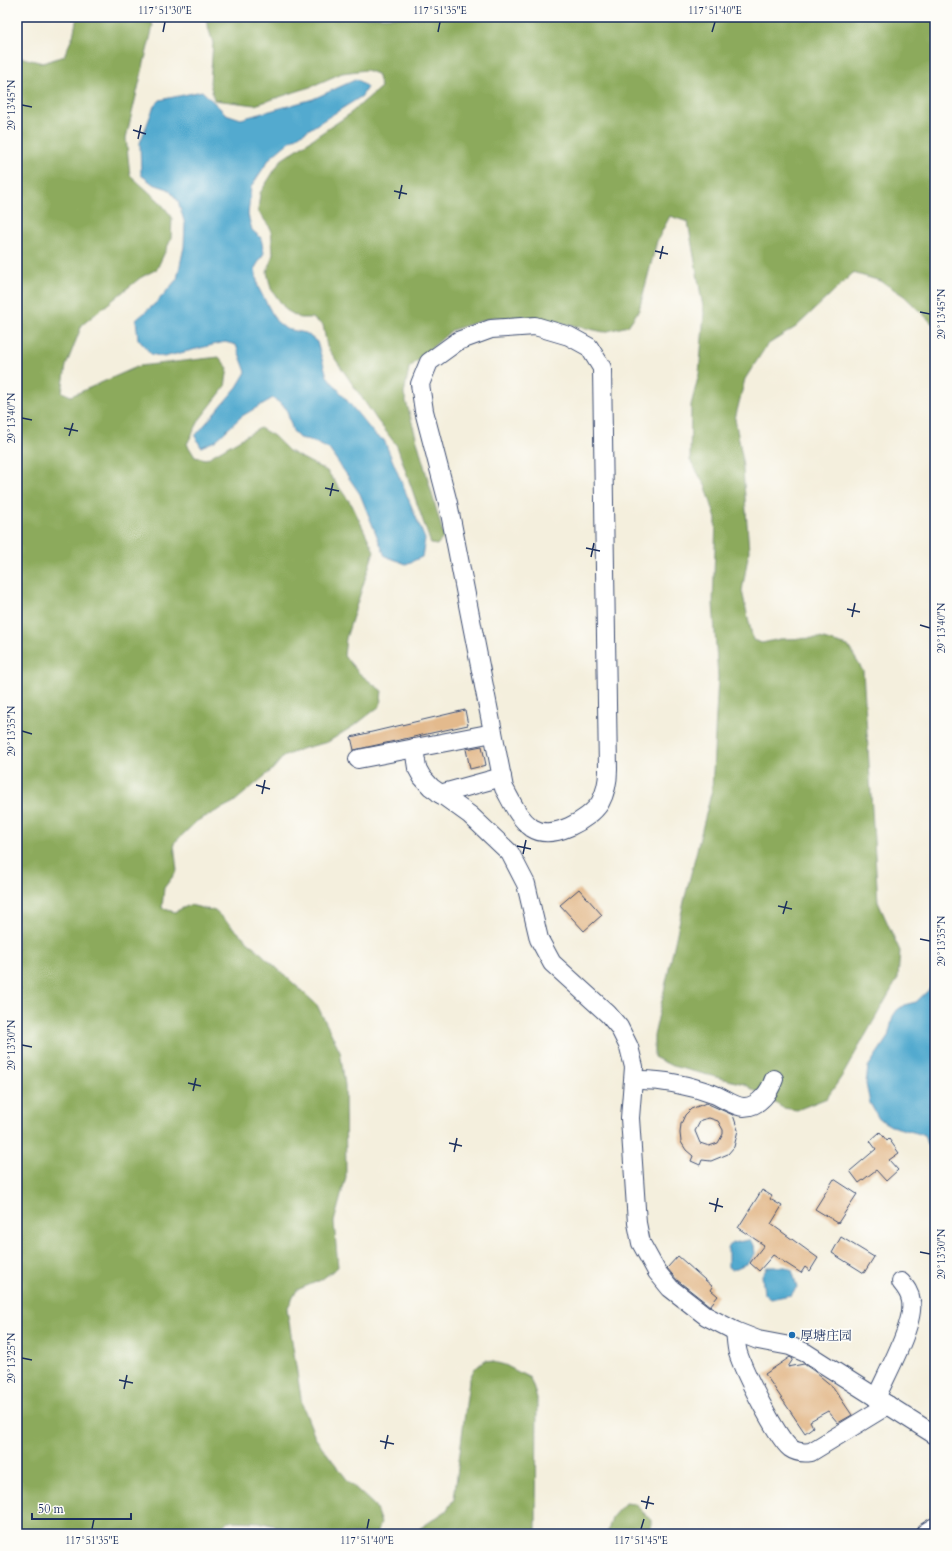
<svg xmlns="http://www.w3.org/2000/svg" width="952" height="1551" viewBox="0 0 952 1551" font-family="Cardo,'Noto Serif SC',serif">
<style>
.forest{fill:#8caa5c;stroke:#546c5d}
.water{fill:#52aacf;stroke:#366c96}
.building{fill:#e3ba8d;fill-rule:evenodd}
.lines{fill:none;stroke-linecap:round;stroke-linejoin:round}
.minor-casing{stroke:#3c4c71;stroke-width:20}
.highway-casing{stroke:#3c4c71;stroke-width:24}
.minor{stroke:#fff;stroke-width:18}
.highway{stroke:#fff;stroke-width:22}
.ticks{fill:none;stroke:#1b2f5e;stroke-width:1.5}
.poi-dot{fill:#1f6fb2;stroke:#fdfcf7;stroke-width:1.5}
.labels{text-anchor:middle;stroke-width:3.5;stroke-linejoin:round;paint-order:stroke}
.poi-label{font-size:13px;fill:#1b2f5e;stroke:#fdfcf7;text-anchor:start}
.neatline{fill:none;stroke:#1b2f5e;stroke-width:1.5}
.ticks-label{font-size:10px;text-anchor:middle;fill:#1b2f5e}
</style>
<rect width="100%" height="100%" fill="#fdfcf7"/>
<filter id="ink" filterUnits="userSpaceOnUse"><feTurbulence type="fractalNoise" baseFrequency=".025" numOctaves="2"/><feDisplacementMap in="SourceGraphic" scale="8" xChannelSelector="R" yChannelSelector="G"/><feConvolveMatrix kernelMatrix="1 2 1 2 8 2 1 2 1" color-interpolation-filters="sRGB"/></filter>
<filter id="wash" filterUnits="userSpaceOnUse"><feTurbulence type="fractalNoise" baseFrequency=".012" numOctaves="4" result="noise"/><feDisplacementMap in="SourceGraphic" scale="16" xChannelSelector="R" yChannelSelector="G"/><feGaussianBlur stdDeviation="0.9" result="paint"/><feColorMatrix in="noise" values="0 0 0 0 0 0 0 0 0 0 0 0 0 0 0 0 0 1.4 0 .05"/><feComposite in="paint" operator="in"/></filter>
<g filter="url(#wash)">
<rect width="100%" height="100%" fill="#f4efdd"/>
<g class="forest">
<polygon points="77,17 150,17 153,26 126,138 130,175 159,201 172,217 171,239 157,269 140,278 82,325 66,366 62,392 71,396 139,366 219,357 228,368 225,387 200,419 187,444 195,457 206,459 260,428 274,436 289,451 327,471 352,505 374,551 346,638 344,656 360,674 382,691 380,706 358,723 328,742 301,749 283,757 273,769 234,802 197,821 174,843 177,871 164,888 162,908 174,912 190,905 215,911 317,1005 340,1051 345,1085 346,1177 334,1222 338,1267 321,1280 297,1290 287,1309 302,1404 316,1439 349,1482 375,1506 381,1523 376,1534 309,1534 259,1522 228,1521 214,1534 17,1534 17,58 23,58 43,63 64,56 73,36"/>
<polygon points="205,17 935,17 935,326 904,296 881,281 853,273 796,327 767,345 745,379 735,419 742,456 749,551 742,591 753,640 762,643 780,639 820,638 848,646 863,671 878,902 900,951 898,978 844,1073 827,1098 797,1110 783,1108 744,1084 672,1066 654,1057 654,1036 685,897 712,790 718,677 713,603 716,519 706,487 690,460 691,405 699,374 704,313 688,222 670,216 657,241 639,310 628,326 604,332 556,322 494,317 452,330 409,368 404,394 444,537 437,545 431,544 397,446 377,420 327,347 323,325 312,318 300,318 286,310 271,289 267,272 273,254 271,229 258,211 260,193 281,160 347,116 381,87 377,74 366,70 342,73 310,87 255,105 214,100 210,83 213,43"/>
<path d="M 486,1360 L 505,1365 L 530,1378 L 537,1398 L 536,1534 L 418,1534 L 419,1529 L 446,1511 L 454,1499 L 469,1381 C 473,1371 475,1365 486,1360 Z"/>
<polygon points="625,1503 635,1504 651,1520 651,1534 607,1534 612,1517"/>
</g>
<g class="water">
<polygon points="357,79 367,87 362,96 289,142 270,158 251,187 248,215 252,230 261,238 264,253 255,268 258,287 276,321 286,329 306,333 317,342 327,376 376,436 384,440 425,539 422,557 406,564 385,556 360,494 329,449 310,440 299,438 293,431 286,408 273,398 242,416 215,441 201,447 195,436 237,387 246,372 236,345 225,342 164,357 151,354 138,339 136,320 158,301 177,279 184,247 185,224 178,201 168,189 153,184 141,175 140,143 154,106 160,100 202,91 226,114 241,119 313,99"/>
<polygon points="935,984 935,1150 931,1150 927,1144 924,1135 891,1126 879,1119 870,1103 866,1084 868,1067 888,1037 893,1016 897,1010 904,1005 916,1002"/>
<polygon points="749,1240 754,1245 755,1254 748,1263 732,1270 728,1267 728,1248 732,1243"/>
<polygon points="767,1267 786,1267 792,1270 797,1287 791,1295 770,1299 764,1294 762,1275"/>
</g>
<g id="blocks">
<g class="building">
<polygon points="465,710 468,725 354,750 351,737"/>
<polygon points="482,746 486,765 470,769 466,749"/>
<polygon points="579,889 602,915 584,931 560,905"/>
<path d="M 706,1103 L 733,1115 L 738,1130 L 734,1147 L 728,1154 L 711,1161 L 702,1160 L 700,1165 L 691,1161 L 693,1156 L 686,1150 L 681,1142 L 680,1133 L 681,1124 L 685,1115 L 691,1109 ZM 709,1118 L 718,1121 L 723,1130 L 723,1134 L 718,1143 L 709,1146 L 700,1143 L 695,1131 L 701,1120 Z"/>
<polygon points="880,1132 887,1141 889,1139 899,1153 889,1160 898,1170 886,1181 876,1170 859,1183 850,1171 876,1149 870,1141"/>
<polygon points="834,1179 857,1194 838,1223 815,1209"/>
<polygon points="762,1190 772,1196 770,1199 782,1206 771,1224 818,1258 810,1271 805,1267 801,1273 773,1255 759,1271 750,1263 764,1245 738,1228"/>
<polygon points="841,1237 874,1257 864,1273 832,1253"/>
<polygon points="678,1256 713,1287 711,1290 718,1296 710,1306 677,1280 667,1268"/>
<polygon points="790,1357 793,1359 788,1367 804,1364 814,1371 833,1387 852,1415 838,1423 828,1411 810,1421 813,1427 805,1433 765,1374"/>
</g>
</g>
</g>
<g filter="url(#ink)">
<use href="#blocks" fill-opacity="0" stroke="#3c4c71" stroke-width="1"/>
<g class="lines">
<defs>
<g id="minor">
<path d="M 535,326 L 569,336 L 589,347 L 602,368 L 608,770 C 608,783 606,792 600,803 C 589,820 552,841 532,828 C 518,818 512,802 504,788 L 448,503 L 424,411 L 420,384 L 429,362 L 458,341 L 491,329 Z"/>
<polyline points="414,748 417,768 422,777 431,787 470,815 510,853 526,884 539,939 552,963 608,1014 619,1027 629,1047 634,1067 630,1118 637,1223 641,1243 657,1272 670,1288 706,1316 735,1331 758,1340 790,1346 806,1353 935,1435"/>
<polyline points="358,759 493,733"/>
<polyline points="440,794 502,777"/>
<path d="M 634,1080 C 662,1079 686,1084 713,1094 C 722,1097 734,1107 744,1107 C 759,1107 770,1091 774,1079"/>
<path d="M 735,1331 C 736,1338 736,1346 738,1353 C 744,1372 776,1436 790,1448 C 797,1453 804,1453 811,1452 L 888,1405"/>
<path d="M 876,1398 C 886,1375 915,1324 911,1301 C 910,1293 906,1288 901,1282"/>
</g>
<polyline id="highway" points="927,1534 935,1529"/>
</defs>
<use href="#minor" class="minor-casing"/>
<use href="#highway" class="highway-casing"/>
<use href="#minor" class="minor"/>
<use href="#highway" class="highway"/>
</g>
</g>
<path class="ticks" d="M 163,32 L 165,22M 438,32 L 440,22M 712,32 L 715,22M 22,105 L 32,107M 133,130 L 146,134M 138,139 L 141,125M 394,191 L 407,194M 399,199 L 402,185M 655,251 L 668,254M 660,259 L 663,246M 920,312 L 930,314M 22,418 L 32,420M 64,428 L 78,431M 69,436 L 73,423M 325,488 L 339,491M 330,496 L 333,483M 586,548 L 600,551M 591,557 L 594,543M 847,609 L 860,612M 852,617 L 855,603M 920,625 L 930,628M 22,731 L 32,734M 256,785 L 270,789M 262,794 L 265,780M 517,846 L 531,849M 523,854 L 526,840M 778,906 L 792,909M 783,914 L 787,901M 920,939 L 930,941M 22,1045 L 32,1047M 188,1083 L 201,1086M 193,1091 L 196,1078M 449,1143 L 462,1146M 454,1152 L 457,1138M 709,1203 L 723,1207M 715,1212 L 718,1198M 920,1252 L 930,1254M 22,1358 L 32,1360M 119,1380 L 133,1383M 124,1389 L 127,1375M 380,1441 L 394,1444M 385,1449 L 388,1435M 641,1501 L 654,1504M 646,1509 L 649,1496M 92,1529 L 94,1519M 367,1529 L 369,1519M 641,1529 L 644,1519"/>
<circle class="poi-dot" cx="792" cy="1335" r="4"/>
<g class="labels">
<g class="poi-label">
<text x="800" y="1340">厚塘庄园</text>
</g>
</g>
<rect width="952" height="1551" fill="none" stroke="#fdfcf7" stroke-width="44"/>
<path d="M32 1513v6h99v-6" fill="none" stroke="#1b2f5e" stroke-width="2"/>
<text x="38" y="1513" font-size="12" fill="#1b2f5e" stroke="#fdfcf7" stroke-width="3" paint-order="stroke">50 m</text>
<rect x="22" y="22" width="908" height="1507" class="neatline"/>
<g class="ticks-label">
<text x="165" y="14">117°51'30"E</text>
<text x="440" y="14">117°51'35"E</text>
<text x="715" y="14">117°51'40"E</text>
<text transform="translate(11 105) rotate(-90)" y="4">29°13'45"N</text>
<text transform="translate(941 314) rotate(-90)" y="4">29°13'45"N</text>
<text transform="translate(11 418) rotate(-90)" y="4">29°13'40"N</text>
<text transform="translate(941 628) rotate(-90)" y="4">29°13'40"N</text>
<text transform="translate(11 731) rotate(-90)" y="4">29°13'35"N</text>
<text transform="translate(941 941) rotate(-90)" y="4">29°13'35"N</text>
<text transform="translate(11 1045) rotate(-90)" y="4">29°13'30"N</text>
<text transform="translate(941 1254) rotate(-90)" y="4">29°13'30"N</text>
<text transform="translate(11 1358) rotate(-90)" y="4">29°13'25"N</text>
<text x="92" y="1544">117°51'35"E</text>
<text x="367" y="1544">117°51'40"E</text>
<text x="641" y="1544">117°51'45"E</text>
</g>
</svg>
